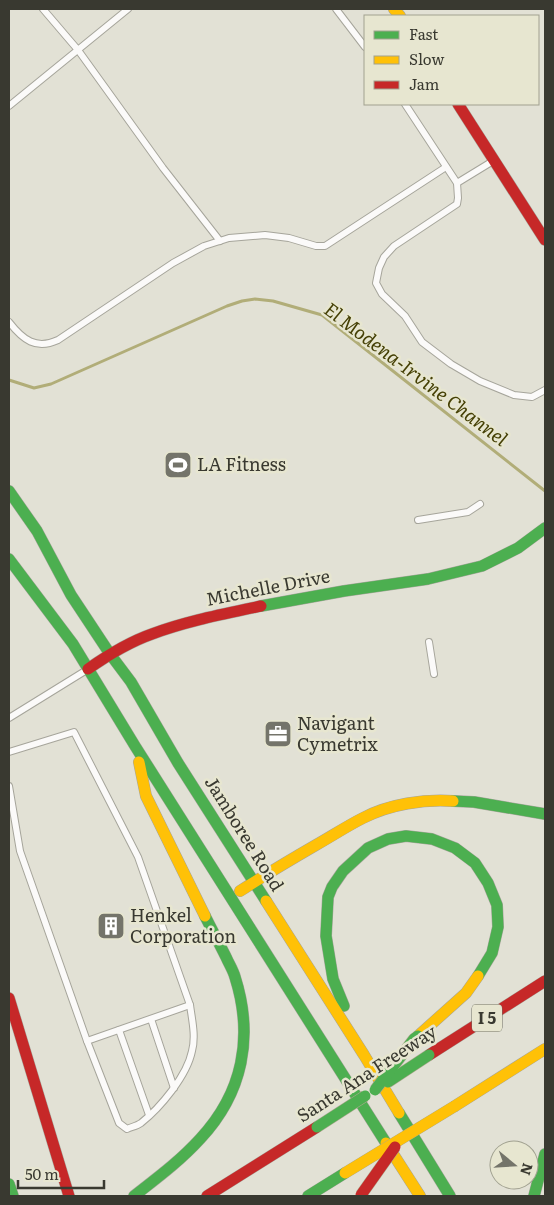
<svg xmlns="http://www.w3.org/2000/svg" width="554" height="1205" viewBox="0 0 554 1205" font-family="Literata,serif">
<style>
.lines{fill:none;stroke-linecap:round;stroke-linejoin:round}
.stream{stroke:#b1ad78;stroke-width:3}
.lane-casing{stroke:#a6a59b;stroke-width:8}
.fast-casing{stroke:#a6a59b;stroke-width:12}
.slow-casing{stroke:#a6a59b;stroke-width:12}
.jam-casing{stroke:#a6a59b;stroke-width:12}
.lane{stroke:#fbfaf9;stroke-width:6}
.fast{stroke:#4caf50;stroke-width:11}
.slow{stroke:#ffc107;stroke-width:11}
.jam{stroke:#c62828;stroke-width:11}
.fast-bridge-casing{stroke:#aaa88c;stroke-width:12;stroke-linecap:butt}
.slow-bridge-casing{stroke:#aaa88c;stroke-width:12;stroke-linecap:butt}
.jam-bridge-casing{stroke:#aaa88c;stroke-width:12;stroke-linecap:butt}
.fast-bridge{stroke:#4caf50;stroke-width:11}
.slow-bridge{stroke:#ffc107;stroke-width:11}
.jam-bridge{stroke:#c62828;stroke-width:11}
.labels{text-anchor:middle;stroke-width:5;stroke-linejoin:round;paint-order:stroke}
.shield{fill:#e7e6d0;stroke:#6d6d60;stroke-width:1}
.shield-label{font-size:16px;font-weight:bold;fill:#393930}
.poi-label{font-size:18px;fill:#393930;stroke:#e7e6d0;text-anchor:start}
.street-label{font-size:18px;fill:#393930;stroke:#e7e6d0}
.water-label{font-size:19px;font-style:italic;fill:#454005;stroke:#e7e6d0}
</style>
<rect width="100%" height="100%" fill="#e2e1d5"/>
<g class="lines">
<polyline class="stream" points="9,380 34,388 51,384 227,306 242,301 255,299 273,301 322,315 545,491"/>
<defs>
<g id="lane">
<polyline points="43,9 78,50 163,168 220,241"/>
<polyline points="336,9 365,47"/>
<polyline points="405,104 457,183 458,198 457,204 394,246 384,257 379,268 376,283 382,294 405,316 422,342 451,364 480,381 514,395 532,397 545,390"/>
<polyline points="9,106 128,9"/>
<polyline points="457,183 493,161"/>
<path d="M 9,322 C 23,340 36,350 58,340 L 173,263 L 204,246 L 229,238 L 265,235 L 289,238 L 316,246 L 325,246 L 446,167"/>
<polyline points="418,520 468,512 480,504"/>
<polyline points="429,642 434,674"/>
<polyline points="9,718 85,671"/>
<polyline points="9,752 74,732 138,857 190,1005 87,1041 20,851 9,786"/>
<polyline points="151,1019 174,1088"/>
<polyline points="119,1030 149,1115"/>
<path d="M 87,1041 L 119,1123 L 127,1129 C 131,1127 137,1126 141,1123 C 160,1108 187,1076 192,1051 C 196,1036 192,1020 190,1005"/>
</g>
<g id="fast">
<polyline points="9,491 37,531 71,595 110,654 131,682 178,763 266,901"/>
<polyline points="9,559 73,644 135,746 386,1143"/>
<polyline points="261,606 344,591 428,579 482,566 518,548 545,528"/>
<polyline points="453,801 474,802 545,814"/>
<polyline points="344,1006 333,979 326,936 328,897 332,887 343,871 368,848 388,839 406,836 432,839 455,848 475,863 488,883 497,905 498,927 492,953 478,976"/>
<polyline points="399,1113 450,1196"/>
<polyline points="9,1184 13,1196"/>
<path d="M 134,1196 C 157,1178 180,1161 200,1139 C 243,1093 254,1037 235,977 C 233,970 229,964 226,957 C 219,943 212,930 205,916"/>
<polyline points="308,1196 345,1173"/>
<polyline points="534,1196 545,1154"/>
</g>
<g id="slow">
<polyline points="394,9 400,16"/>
<polyline points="139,762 146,796 205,916"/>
<path d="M 240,891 C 265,875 290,860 316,845 C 332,836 347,826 363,818 C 390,804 424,799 453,801"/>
<polyline points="266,901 364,1055 399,1113"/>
<polyline points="418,1036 466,993 478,976"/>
<polyline points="455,1106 545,1049"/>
<polyline points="386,1143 420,1196"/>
</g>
<g id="jam">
<polyline points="458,104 545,240"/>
<path d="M 88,669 C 108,655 129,642 152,634 C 187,621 224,614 261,606"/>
<polyline points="9,998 69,1196"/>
<polyline points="429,1055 545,981"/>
<polyline points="207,1196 317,1127"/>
</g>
</defs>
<use href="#lane" class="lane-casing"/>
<use href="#fast" class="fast-casing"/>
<use href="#slow" class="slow-casing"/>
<use href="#jam" class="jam-casing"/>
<use href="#lane" class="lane"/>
<use href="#fast" class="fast"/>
<use href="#slow" class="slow"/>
<use href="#jam" class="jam"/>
<defs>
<g id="fast-bridge">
<polyline points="388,1082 429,1055"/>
<polyline points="375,1090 414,1039 418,1036"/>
<polyline points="317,1127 365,1096"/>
</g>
<polyline id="slow-bridge" points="345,1173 455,1106"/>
<polyline id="jam-bridge" points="361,1195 395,1147"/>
</defs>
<use href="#fast-bridge" class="fast-bridge-casing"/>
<use href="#slow-bridge" class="slow-bridge-casing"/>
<use href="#jam-bridge" class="jam-bridge-casing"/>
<use href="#fast-bridge" class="fast-bridge"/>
<use href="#slow-bridge" class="slow-bridge"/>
<use href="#jam-bridge" class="jam-bridge"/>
</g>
<defs>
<symbol id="stadium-square" viewBox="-11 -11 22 22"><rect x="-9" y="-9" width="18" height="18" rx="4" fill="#74746a" stroke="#e7e6d0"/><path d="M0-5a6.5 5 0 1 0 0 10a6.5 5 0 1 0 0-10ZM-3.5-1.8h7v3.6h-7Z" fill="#fff"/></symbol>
<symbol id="office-square" viewBox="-11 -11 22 22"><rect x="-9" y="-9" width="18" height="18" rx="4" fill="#74746a" stroke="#e7e6d0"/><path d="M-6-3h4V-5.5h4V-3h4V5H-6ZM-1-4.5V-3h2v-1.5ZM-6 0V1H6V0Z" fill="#fff"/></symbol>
<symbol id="building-square" viewBox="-11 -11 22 22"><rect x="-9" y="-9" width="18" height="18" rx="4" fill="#74746a" stroke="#e7e6d0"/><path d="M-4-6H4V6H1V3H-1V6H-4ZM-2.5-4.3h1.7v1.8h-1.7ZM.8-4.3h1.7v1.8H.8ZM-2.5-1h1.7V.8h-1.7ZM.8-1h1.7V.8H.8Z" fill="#fff"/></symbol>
</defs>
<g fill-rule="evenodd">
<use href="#stadium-square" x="162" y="449" width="32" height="32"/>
<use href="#office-square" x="262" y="718" width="32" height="32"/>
<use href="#building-square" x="95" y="910" width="32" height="32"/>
</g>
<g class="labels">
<rect class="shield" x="472" y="1004.5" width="30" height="27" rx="4"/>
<g class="shield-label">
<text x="487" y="1024">I 5</text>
</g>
<g class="poi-label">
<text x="197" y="471">LA Fitness</text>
<text x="297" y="730">Navigant<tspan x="297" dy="21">Cymetrix</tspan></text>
<text x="130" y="922">Henkel<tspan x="130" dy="21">Corporation</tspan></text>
</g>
<g class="street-label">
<text transform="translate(268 588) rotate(-11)" y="6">Michelle Drive</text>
<text transform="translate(244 834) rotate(58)" y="6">Jamboree Road</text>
<text transform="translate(367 1074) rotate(-33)" y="6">Santa Ana Freeway</text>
</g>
<g class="water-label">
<text transform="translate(416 374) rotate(37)" y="7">El Modena-Irvine Channel</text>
</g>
</g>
<rect width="554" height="1205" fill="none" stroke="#393930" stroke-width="20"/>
<rect x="364" y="15" width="175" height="90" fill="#e7e6d0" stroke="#a1a190"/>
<rect x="374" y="31" width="25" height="8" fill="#4caf50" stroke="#a1a190"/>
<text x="409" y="40" font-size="15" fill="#393930">Fast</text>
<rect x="374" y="56" width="25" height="8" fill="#ffc107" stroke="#a1a190"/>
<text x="409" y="65" font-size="15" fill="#393930">Slow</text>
<rect x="374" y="81" width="25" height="8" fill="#c62828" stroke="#a1a190"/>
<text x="409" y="90" font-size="15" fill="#393930">Jam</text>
<g transform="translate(514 1165) rotate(108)"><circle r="24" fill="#e7e6d0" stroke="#a1a190"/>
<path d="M0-4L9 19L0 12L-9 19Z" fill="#74746a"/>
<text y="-8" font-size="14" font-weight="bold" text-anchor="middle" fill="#393930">N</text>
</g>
<path d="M18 1180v8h86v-8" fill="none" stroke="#393930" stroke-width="2.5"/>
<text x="25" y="1180" font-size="15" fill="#393930" stroke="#e7e6d0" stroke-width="4" paint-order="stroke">50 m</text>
</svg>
